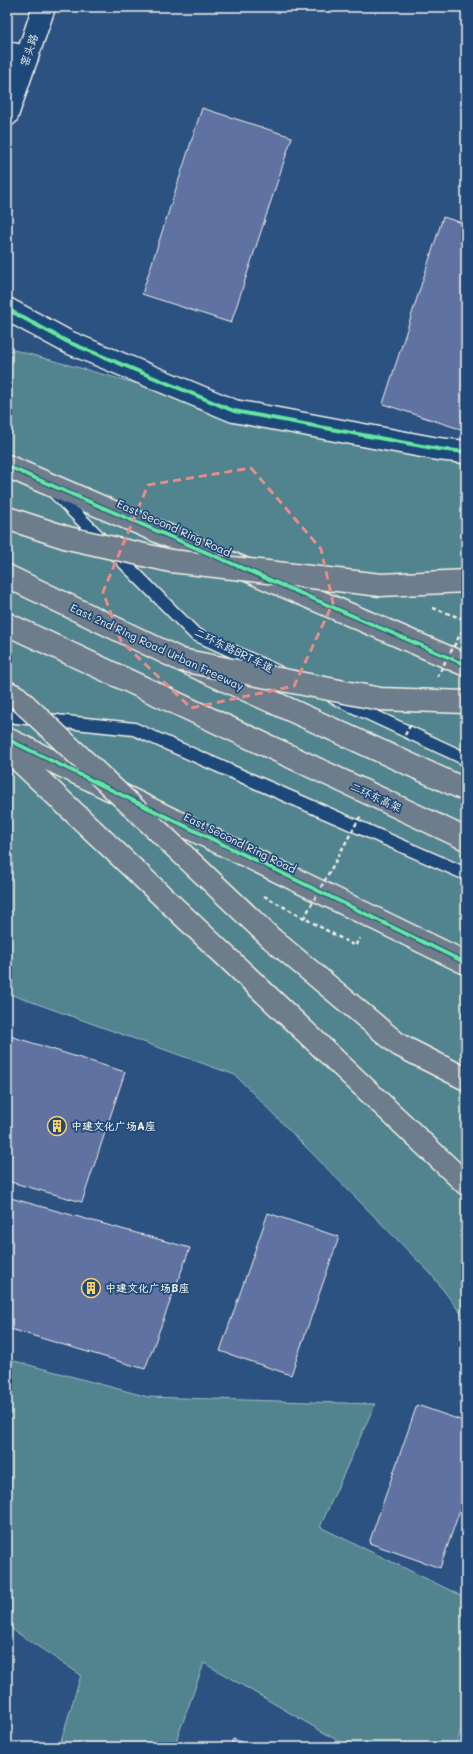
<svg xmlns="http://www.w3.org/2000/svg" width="473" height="1754" viewBox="0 0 473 1754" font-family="Mali,'LXGW WenKai TC',sans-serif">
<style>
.green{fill:#51848f;stroke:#a2babc}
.building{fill:#5e72a2;stroke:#f4f1e8}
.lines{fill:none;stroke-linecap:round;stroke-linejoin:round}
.lane-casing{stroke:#f4f1e8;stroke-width:15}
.street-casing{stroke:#f4f1e8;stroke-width:25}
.secondary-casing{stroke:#f4f1e8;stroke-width:25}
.highway-casing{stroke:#f4f1e8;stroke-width:25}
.path{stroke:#f4f1e8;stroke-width:2.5;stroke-dasharray:4 3;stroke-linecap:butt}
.lane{stroke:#1f4a7a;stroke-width:12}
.street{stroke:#1f4a7a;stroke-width:22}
.secondary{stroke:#1f4a7a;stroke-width:22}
.highway{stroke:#6d7d8c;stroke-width:22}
.highway-bridge-casing{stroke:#f4f1e8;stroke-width:25;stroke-linecap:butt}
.path-bridge{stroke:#f4f1e8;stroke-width:2.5;stroke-dasharray:4 3;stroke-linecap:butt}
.highway-bridge{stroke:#6d7d8c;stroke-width:22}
.cycleway-casing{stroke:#1f4a7a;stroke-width:6}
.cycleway{stroke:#66e7a1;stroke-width:4}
.marked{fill:none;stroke:#e58c88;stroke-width:3;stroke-dasharray:8 5;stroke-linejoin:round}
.labels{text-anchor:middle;stroke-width:3.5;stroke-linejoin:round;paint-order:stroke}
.street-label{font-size:11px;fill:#f4f1e8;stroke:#1f4a7a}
.poi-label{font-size:11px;font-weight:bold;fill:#f4f1e8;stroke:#1f4a7a;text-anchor:start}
</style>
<rect width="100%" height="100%" fill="#2c5282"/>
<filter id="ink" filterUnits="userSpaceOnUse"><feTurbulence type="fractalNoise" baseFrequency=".025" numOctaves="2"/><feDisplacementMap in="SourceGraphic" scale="8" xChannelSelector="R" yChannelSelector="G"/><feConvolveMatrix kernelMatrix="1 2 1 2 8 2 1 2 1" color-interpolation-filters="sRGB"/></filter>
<g filter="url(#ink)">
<g class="green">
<polygon points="7,348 302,429 466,465 466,1320 431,1274 235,1075 7,993"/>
<polygon points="7,1359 148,1397 375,1404 320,1527 466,1598 466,1713 456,1747 343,1747 340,1742 204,1663 174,1747 59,1747 81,1675 7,1626"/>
</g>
<g class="building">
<polygon points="202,108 292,137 231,323 142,294"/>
<polygon points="443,217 466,224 466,431 383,404"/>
<polygon points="7,1035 125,1072 82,1202 7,1181"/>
<polygon points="7,1197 190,1248 145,1369 7,1328"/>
<polygon points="268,1213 339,1237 291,1375 220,1351"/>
<polygon points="417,1405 466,1422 466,1492 440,1568 369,1543"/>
<polygon points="233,1739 257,1747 230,1747"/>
</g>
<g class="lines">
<defs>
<g id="lane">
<polyline points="55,493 195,634 278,672"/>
<polyline points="333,697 466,759"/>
<polyline points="7,716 134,729 466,874"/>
</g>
<g id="street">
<polyline points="7,53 27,57"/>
<polyline points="7,309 68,342 234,411 438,449 466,452"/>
</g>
<polyline id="secondary" points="7,115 44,7"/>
<g id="highway">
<polyline points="7,466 466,665"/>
<polyline points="7,576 181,660 308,718"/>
<polyline points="7,624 285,754"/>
<polyline points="7,739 466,963"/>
<polyline points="7,749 466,1184"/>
<polyline points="272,939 399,1045 466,1079"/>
</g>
</defs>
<use href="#lane" class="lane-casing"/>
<use href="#street" class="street-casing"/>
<use href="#secondary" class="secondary-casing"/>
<use href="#highway" class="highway-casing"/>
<g class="path">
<polyline points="433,608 466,620"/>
<polyline points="264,896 355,946 360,938"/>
</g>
<use href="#lane" class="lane"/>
<use href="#street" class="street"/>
<use href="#secondary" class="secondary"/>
<use href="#highway" class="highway"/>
<defs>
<g id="highway-bridge">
<polyline points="7,518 68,538 171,561 381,585 466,581"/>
<polyline points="181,660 380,699 466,702"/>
<polyline points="7,692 17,697 272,939"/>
<polyline points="308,718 466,790"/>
<polyline points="285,754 466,839"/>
</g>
</defs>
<use href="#highway-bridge" class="highway-bridge-casing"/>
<g class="path-bridge">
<polyline points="437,677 466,624"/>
<polyline points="405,735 411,724"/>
<polyline points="304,918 361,815"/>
</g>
<use href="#highway-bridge" class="highway-bridge"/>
<defs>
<g id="cycleway">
<polyline points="7,309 68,342 234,411 438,449 466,452"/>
<polyline points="7,466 466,665"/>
<polyline points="7,739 466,963"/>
</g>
</defs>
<use href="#cycleway" class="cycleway-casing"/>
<use href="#cycleway" class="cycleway"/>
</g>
</g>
<path class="marked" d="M 251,468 L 321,549 L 333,603 L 294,686 L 191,708 L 121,641 L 103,592 L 148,485 Z"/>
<defs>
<symbol id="building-ring" viewBox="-11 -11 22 22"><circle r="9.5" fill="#1f4a7a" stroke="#ffd166" stroke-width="1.5"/><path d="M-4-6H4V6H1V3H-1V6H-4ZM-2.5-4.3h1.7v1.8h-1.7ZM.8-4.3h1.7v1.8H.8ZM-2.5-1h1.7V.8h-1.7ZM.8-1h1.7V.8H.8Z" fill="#ffd166"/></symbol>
</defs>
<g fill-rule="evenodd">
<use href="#building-ring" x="46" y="1115" width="22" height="22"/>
<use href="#building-ring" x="80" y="1277" width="22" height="22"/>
</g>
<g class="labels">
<g class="street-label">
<text transform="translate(29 50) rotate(-71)" y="4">窑头路</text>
<text transform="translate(174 528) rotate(24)" y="4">East Second Ring Road</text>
<text transform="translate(157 647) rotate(25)" y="4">East 2nd Ring Road Urban Freeway</text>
<text transform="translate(234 650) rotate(26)" y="4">二环东路BRT车道</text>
<text transform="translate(376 797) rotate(25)" y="4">二环东高架</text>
<text transform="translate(240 843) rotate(26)" y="4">East Second Ring Road</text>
</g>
<g class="poi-label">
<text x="71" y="1130">中建文化广场A座</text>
<text x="105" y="1292">中建文化广场B座</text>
</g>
</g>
<rect width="473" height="1754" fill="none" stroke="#1f4a7a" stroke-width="24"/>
<rect x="12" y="12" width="449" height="1730" fill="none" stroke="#f4f1e8" stroke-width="1.5" filter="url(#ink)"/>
</svg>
